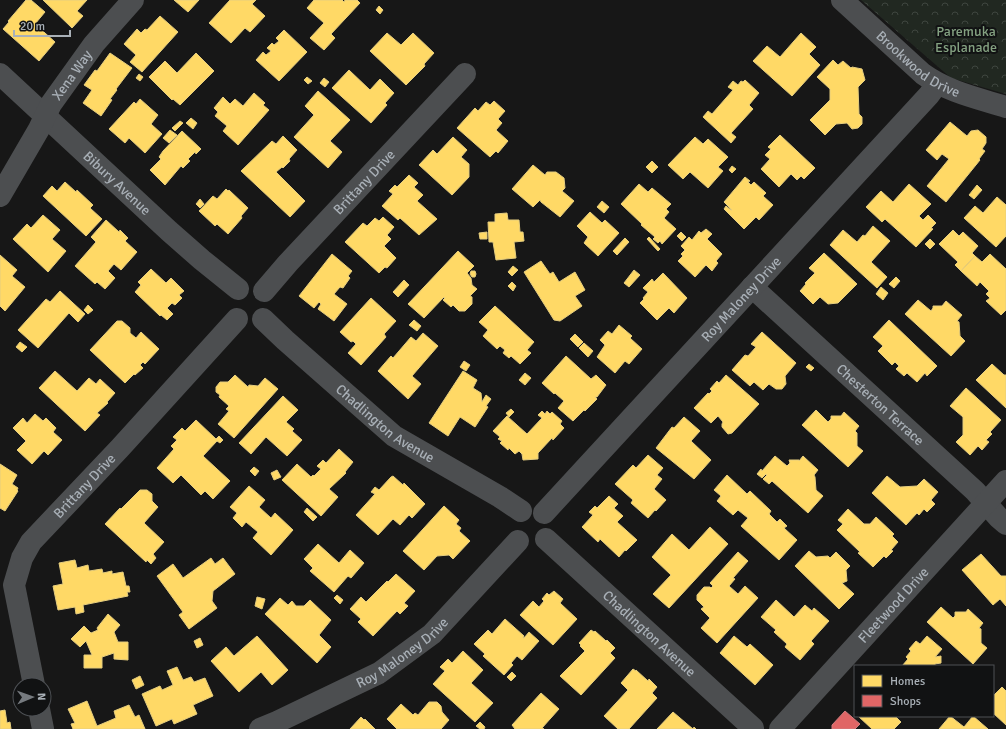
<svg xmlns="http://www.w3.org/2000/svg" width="1006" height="729" viewBox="0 0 1006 729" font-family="Signika,sans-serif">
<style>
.park{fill:url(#park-crowns)}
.homes{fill:#ffd966;stroke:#e5cd7e}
.shops{fill:#e06666;stroke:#d07c7e}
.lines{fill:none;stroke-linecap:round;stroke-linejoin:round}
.minor{stroke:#4c4e50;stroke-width:22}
.labels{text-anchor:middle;stroke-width:4;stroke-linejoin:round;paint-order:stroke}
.park-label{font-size:14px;fill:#84a181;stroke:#111213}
.street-label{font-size:14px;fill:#a9b0b7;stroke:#111213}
</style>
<defs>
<pattern id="park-crowns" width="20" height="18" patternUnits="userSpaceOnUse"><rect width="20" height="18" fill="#212821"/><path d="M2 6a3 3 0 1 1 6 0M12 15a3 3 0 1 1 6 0" fill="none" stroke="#3e453f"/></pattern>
</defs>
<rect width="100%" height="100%" fill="#171717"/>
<polygon class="park" points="861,0 1006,0 1006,94 951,78"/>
<g class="homes">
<polygon points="26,0 31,0 45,12 35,24 55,42 39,61 3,29 9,22 8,21"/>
<polygon points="43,0 87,0 77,11 83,16 72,28"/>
<polygon points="174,0 199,0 188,12"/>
<polygon points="230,0 256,0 252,4 265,16 250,32 245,28 231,43 209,23"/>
<polygon points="314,0 342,0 344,2 345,0 357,0 360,3 331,34 335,38 324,50 310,38 324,23 307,8"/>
<polygon points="379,6 383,10 380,14 376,10"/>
<polygon points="160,16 178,32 142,72 130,62 136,55 124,44 137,29 141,33 145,29 147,30"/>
<polygon points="284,30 307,52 279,81 256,60 263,52 266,55 271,51 267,48 272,43 274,45 279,41 276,38"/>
<polygon points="387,33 401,45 413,33 434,53 424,64 425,66 406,85 370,51"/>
<polygon points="801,33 816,47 809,54 820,65 792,96 753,61 767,46 780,57"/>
<polygon points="110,53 132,68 116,89 117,90 110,99 112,100 101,116 83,103 92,90 84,85 95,70 97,71"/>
<polygon points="196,53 214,71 180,105 173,99 172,100 149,77 165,61 177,73"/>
<polygon points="833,60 838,65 843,61 851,68 852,67 862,69 865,80 858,87 859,114 862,117 862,124 858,128 852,129 847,123 836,124 825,135 810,120 830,100 830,89 817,77"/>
<polygon points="349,70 370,90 380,79 394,93 385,103 387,105 371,123 332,88"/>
<polygon points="139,74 143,77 140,81 136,78"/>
<polygon points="307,77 312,81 308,84 304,80"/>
<polygon points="324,78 329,82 325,87 320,83"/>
<polygon points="745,80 759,93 749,105 753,109 731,133 736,137 731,143 703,117 708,111 712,114 733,90 728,87 733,81 738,85 741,81 743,82"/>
<polygon points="318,91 350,120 330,141 342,152 328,168 294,137 314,115 305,106"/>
<polygon points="254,93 265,103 263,105 269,110 238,145 223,131 227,126 215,116 218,112 214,108 223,97 230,104 235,99 243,106"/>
<polygon points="140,99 158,115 151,124 162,134 145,153 129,138 125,143 109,129 134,102 136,104"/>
<polygon points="494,101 505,111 498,119 502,123 496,130 508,141 498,153 496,151 490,157 457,128 475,108 478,111 486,102 490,105"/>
<polygon points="191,118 197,123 193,129 186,123"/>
<polygon points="180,121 183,123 175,131 172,128"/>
<polygon points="950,122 967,136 971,131 978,130 986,137 986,143 982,149 985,151 979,159 980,160 946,202 927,186 949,159 942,154 937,160 926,150"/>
<polygon points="170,130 177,135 169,143 163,138"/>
<polygon points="182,131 201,149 196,154 195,152 188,159 190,161 183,168 181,166 165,185 150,170 161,159 159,157 163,151"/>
<polygon points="780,135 815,168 804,179 801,176 797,180 791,174 779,187 761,169 770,159 765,155 771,149 768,147"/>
<polygon points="283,136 297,150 289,159 290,161 283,168 282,167 276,172 305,201 290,217 241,171 272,141 276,144"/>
<polygon points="453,137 467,150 461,157 469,164 469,177 452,195 419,165 433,150 437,154"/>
<polygon points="695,137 703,144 708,139 728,157 718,167 723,171 708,188 690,172 683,179 668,165"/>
<polygon points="652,161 658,167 652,173 646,167"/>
<polygon points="533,165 545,175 547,172 556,172 564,178 565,188 562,191 574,201 560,217 541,202 540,200 533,207 512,189"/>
<polygon points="732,166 736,169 732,173 729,170"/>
<polygon points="409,175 418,183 414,187 423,195 417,201 437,219 419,235 400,218 398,220 382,206 393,194 389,191 395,185 397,187"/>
<polygon points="745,177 750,181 748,182 751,185 754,182 766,193 763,196 773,205 759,220 756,217 744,229 724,209 726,206 731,210 732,210 724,202"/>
<polygon points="65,182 76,192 77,190 93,205 90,208 102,219 86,236 43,196 52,186 57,191"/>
<polygon points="639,184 648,192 652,188 671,204 666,209 669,212 664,218 676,229 662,244 660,241 658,243 653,239 655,237 641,225 642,224 621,204"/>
<polygon points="909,184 931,204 919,216 923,220 928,215 936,223 931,228 933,229 916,247 885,219 882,222 866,207 881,191 893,202"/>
<polygon points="977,185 982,190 974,199 969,195"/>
<polygon points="226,189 228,191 229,190 248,208 241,216 242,218 228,234 217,224 215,226 199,211 213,196 217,199"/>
<polygon points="997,197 1006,205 1006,236 996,247 964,218 975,206 983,213"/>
<polygon points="200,199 204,204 200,208 196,204"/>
<polygon points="602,201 609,207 604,213 597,207"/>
<polygon points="590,212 602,223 605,220 619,233 598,256 584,243 588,237 577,226"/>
<polygon points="507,213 508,220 519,220 520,232 523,232 524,241 514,242 516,258 496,260 493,242 489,242 488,222 495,222 495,214"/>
<polygon points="43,215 60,230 52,239 66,251 48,272 13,239 27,224 31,228"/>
<polygon points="383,217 394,227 387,235 391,239 384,246 396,258 387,268 385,267 379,273 345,242 363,223 367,226 375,218 379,221"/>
<polygon points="106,220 119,232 120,230 128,238 125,241 137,252 121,270 114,264 108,271 115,278 105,289 97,282 95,284 75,266 96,242 91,237"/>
<polygon points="873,226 890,241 871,262 887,277 877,288 830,245 843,230 857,242 863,235 865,236"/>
<polygon points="706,229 712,234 707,239 722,254 716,261 718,263 712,271 706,265 695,277 678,261 683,256 681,254 685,250 681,246 689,237 692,240 699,231 701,233"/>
<polygon points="953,230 959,236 963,232 978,246 972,253 975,256 961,271 955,265 958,262 939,244"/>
<polygon points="487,232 487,239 480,239 479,233"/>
<polygon points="681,232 686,237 682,241 677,236"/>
<polygon points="649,237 660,249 658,251 647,239"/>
<polygon points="625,238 629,242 617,255 613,251"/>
<polygon points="930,239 935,244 930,249 925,244"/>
<polygon points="458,251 474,266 467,273 471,278 472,285 477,289 470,296 472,297 472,304 465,311 459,311 453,305 451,307 443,300 445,298 444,297 424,318 408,304"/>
<polygon points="824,253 857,284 838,303 828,304 820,297 813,304 800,291 806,284 805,283 815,273 809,268"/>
<polygon points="332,254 352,271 348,276 350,278 343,288 340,287 334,294 347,304 334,321 318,309 321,304 319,302 314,308 299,296"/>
<polygon points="990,254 1006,269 1006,310 1001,315 986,301 990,298 986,294 989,291 980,282 977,286 961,271 975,256 982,262"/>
<polygon points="0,255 17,270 12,276 25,287 5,311 0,306"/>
<polygon points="541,261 550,274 553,272 559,282 575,272 585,290 575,296 582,306 560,321 554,320 524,272"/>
<polygon points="513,266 518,270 512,276 508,272"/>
<polygon points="151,269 166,283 171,278 184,291 179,295 182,298 175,305 172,303 167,308 173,314 167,320 161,315 160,316 135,292 141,285 138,282"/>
<polygon points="634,270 640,275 629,287 624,283"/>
<polygon points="471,271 475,271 476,274 475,277 472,277 470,274"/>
<polygon points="663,273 687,298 674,313 669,308 657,320 640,303 644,299 643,298 648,292 643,288 652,279 654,282"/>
<polygon points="896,277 900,281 894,288 889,284"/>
<polygon points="404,280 409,285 398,297 393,292"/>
<polygon points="512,282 516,286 513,291 508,286"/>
<polygon points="881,287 888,293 883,300 876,294"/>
<polygon points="60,291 85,314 78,322 69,313 38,348 18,330 46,299 50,302"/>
<polygon points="371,298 396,321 384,334 386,337 361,365 348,353 356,344 353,341 351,342 340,332"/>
<polygon points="918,300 931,311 933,308 933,306 942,306 946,301 962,315 957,321 959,322 960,336 965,341 951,356 905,314"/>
<polygon points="88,305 93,310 88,314 84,310"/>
<polygon points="495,306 534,342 527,350 531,353 520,364 511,356 509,358 503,353 505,350 500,346 497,349 483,336 488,330 479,322"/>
<polygon points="414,320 421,326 417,331 409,325"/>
<polygon points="889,320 937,366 927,376 925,373 917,382 907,373 904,376 896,369 899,366 895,362 892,365 878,351 883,346 873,337"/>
<polygon points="117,321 122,321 130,328 130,333 136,338 141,332 159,349 145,364 143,362 140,365 143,368 135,375 134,374 125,383 90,350"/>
<polygon points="619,325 632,336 630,338 642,349 629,364 625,361 615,373 597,357 605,345 600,340 608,331 612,334"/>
<polygon points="762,332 796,363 785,376 786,384 782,389 776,389 769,384 763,390 754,382 750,386 732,370 745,355 748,356 756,347 751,344"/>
<polygon points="423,333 438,346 412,376 421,384 408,399 378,371 391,356 393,358 411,337 416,341"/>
<polygon points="575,334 583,342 578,347 570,339"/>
<polygon points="20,342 27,347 22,352 16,347"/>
<polygon points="584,343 593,351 588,357 579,348"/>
<polygon points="566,356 591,379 596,375 606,385 597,397 595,397 597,399 585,411 584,410 573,421 558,408 564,401 555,393 554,394 542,383"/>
<polygon points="464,361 470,365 466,371 460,367"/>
<polygon points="809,364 814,368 811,371 806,367"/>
<polygon points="992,364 1004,375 1006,375 1006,408 976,380"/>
<polygon points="55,371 77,391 89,378 96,384 100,379 115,393 107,402 108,403 97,413 100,415 85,431 39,388"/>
<polygon points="463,371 477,380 473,388 481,393 482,402 486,395 491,399 486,406 488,407 475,427 460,417 448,436 429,423"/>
<polygon points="525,373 531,378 525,385 519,380"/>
<polygon points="235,375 248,387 249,385 258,386 265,378 278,389 234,438 218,424 229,411 226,409 229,406 219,397 220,395 216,392 216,387 220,382 228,382"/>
<polygon points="726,375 759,404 732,433 728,434 722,427 722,424 723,422 718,416 711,423 694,408 708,393 709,394 712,391 710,389 717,381 719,383"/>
<polygon points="966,388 1001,420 990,432 992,434 986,440 989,442 982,450 978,446 970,455 956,442 963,435 963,417 950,406"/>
<polygon points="283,396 298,410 286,422 294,429 292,431 302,440 287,456 266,437 251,454 239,443"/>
<polygon points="511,409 514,412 509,417 506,413"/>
<polygon points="816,410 828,422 831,419 831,416 841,416 844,412 859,426 855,431 857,433 857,446 863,451 848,467 802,425"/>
<polygon points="542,411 545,414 547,411 550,414 552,412 562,421 560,424 564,428 553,440 552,438 538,453 538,459 523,460 522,454 519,451 515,454 509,448 508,450 500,443 502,441 498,439 500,437 493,431 507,416 527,434 542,418 538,415"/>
<polygon points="35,414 43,421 46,418 56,428 53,432 62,440 48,455 44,451 32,464 17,450 26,441 13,428 23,418 27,423"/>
<polygon points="684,417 700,431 691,441 711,460 694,479 656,448 672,427 674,428"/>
<polygon points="196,420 216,439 219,436 223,440 220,443 217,441 203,456 230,481 213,499 205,491 201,495 181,475 173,483 157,468 174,449 171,446 177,440 173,437 182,428 185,431"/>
<polygon points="339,449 353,462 345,472 346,473 329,489 338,497 321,516 282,480 297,464 311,477 313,475 314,476 321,469 317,466 323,460 326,463"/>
<polygon points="648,455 663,468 657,475 662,479 654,489 666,500 656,511 655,510 648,518 631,503 633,500 615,484 633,465 636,468"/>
<polygon points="775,456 787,466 790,463 789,460 799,460 799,461 803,456 818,470 814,475 815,477 816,490 823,496 808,513 772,481 769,484 763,479 767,475 766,474 762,478 757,474 761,469 762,471"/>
<polygon points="0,464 17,475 12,484 18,488 17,490 18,491 5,511 0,508"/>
<polygon points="254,467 259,471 255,476 250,471"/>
<polygon points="277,470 281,477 274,480 271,473"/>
<polygon points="727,475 747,494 750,491 771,511 769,514 777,522 780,519 787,526 784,528 797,540 779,560 741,526 748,518 738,510 733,515 717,501 721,496 714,490"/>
<polygon points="393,476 403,485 404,483 425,504 412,518 409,515 400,525 393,519 378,535 356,515 375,494 371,492 375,487 379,490 391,477"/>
<polygon points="887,476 900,487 917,486 924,479 938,492 931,500 935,504 927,512 924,509 919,515 917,513 906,525 872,493"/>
<polygon points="249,486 265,500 259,507 271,518 275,513 293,530 271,555 253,538 258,532 246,522 242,527 233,518 237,513 230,507"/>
<polygon points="140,490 147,490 152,494 152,501 158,507 144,523 164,542 153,554 156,558 151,564 147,560 146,562 105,524 120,508 121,509"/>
<polygon points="609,496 618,504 614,508 623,516 617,522 637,540 626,551 625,550 619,557 600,539 598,542 582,527 593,515 589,512 595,506 597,508"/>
<polygon points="444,506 459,520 456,524 461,528 459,531 470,541 453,559 449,555 437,556 424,570 403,551"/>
<polygon points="307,508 317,517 313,521 304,512"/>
<polygon points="848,509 864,524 870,524 876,517 894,534 892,536 898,542 891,550 893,551 886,558 884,556 873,567 858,553 860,552 837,530 843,524 838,520"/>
<polygon points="710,527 728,544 669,608 653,594 671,575 652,557 672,534 689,550"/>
<polygon points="318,544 339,563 350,550 364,563 351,578 348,576 334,592 310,571 313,568 304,559"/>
<polygon points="809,551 816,557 828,556 830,558 836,552 850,566 846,570 847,581 842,583 854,594 839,609 795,566"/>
<polygon points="738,552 748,561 733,578 735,579 729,586 738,594 745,586 758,598 717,643 701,628 710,618 701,609 704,607 697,600 697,595 704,587 710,587 711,588 713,586 710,583"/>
<polygon points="981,554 1001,576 1006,576 1006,606 1000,599 993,605 962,570"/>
<polygon points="211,558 215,564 223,558 235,574 213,591 212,601 217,608 189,629 179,615 183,612 157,576 173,564 183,578"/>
<polygon points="75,560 77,568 88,565 89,571 102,569 103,573 112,571 112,574 123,572 126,586 129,586 130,592 127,592 128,596 83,605 84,612 76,614 75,607 58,610 53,586 63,584 59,563"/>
<polygon points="396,574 415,591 404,603 408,606 400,614 397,611 373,636 358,622 361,619 350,609 361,597 366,602 387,581 388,582"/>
<polygon points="554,591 563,599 560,603 577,619 553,645 520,615 533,601 539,607 544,601 542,599 547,593 549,595"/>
<polygon points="337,595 343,600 340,604 334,598"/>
<polygon points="257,597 265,599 262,609 255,606"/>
<polygon points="280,598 288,605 292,601 296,606 304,606 310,600 331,620 319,635 331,647 317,663 265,614"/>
<polygon points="776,600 794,617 805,605 812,611 814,608 829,621 811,641 814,644 800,660 785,647 787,644 774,632 776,630 761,617"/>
<polygon points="941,607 953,618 955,616 955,612 966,612 968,609 983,623 979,628 981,629 981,643 987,648 973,664 927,622"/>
<polygon points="108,614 120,625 114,632 118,642 128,642 128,660 114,659 114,653 102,657 102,668 84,668 84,655 92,655 86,641 80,647 71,639 84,626 91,633 98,630 97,628"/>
<polygon points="505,619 524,636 523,638 524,638 529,632 539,641 522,660 517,656 511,663 513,665 504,675 483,656 485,654 474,644 488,630 492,634"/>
<polygon points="591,630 594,632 595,631 606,641 607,640 615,648 610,653 615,658 581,695 560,676 585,651 580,646 581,645 579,643"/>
<polygon points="257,636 288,670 272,685 261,672 239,692 211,661 226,647 234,656"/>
<polygon points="734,636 747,647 750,644 773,665 755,685 720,653"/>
<polygon points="927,636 942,649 935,657 941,656 941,663 935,664 935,666 902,666 908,659 906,657 911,651 909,649 916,641 920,644"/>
<polygon points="200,638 203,645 197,648 194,641"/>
<polygon points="463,651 483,670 471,683 493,703 475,722 433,684 445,671 440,667 448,659 452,663"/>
<polygon points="177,667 183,680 191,677 194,682 205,678 213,696 193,705 197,714 174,724 172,719 156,726 142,694 160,686 162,690 173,685 167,671"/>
<polygon points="633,669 636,671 636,670 648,681 649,679 657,687 652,693 657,698 629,729 618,729 604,716 628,690 621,683"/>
<polygon points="512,672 516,676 511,681 507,677"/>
<polygon points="140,676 144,685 136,689 132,680"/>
<polygon points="1002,687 1006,691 1006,725 993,713 993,696"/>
<polygon points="541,693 559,709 542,728 544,729 515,729 512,725"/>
<polygon points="87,701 97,726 116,718 114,711 129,705 135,717 139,715 145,729 73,729 71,724 75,723 68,709"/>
<polygon points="429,702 437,702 441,706 442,712 449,720 441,729 397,729 387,719 401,704 413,715 415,713 418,715"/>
<polygon points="5,710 7,723 10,722 11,729 0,729 0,711"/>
<polygon points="673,712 693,729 694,727 696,729 657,729"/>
<polygon points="858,716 895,716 901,722 894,729 872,729"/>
<polygon points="950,716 964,727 973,716 988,729 939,729"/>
<polygon points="361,717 364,720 365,719 375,729 350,729"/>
<polygon points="480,722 485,727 484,729 480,729 476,726"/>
</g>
<polygon class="shops" points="845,711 860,724 855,729 832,729 832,725"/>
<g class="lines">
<g class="minor">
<path id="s1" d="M 842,0 L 923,74 C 948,92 977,98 1006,107"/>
<path id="s2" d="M 0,74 L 169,231 L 202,260 L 238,289"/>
<path id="s3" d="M 0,196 L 39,129 L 51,104 L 94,44 L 133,0"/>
<path id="s4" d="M 752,287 L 975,491 L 999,518 L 1006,524"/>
<path id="s5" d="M 264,291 L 288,263 L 465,74"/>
<path id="s6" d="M 263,319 L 285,340 L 394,436 L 500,497 L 521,511"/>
<path id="s7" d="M 544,513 L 929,95 L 937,84"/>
<path id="s8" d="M 546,539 L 753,728"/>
<path id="s9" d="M 34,685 L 14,585 L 22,558 L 31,542 L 120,448 L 237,319"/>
<polyline points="39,709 43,729"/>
<path id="s10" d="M 260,729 L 277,722 L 379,673 L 432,634 L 518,541"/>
<path id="s11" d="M 780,729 L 1006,481"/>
</g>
</g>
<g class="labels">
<g class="park-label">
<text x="966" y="36">Paremuka<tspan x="966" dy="16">Esplanade</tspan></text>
</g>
<g class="street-label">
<text dy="5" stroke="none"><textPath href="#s1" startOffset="100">Brookwood Drive</textPath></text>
<text dy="5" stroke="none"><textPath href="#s3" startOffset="141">Xena Way</textPath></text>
<text dy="5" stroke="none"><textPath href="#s5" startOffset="148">Brittany Drive</textPath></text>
<text dy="5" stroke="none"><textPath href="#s2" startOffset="160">Bibury Avenue</textPath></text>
<text dy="5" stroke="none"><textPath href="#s7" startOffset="291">Roy Maloney Drive</textPath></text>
<text dy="5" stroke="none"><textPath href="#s4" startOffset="174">Chesterton Terrace</textPath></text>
<text dy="5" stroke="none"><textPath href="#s6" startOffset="161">Chadlington Avenue</textPath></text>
<text dy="5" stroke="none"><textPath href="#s9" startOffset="226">Brittany Drive</textPath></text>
<text dy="5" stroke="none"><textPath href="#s11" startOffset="168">Fleetwood Drive</textPath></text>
<text dy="5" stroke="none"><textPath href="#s8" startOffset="140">Chadlington Avenue</textPath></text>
<text dy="5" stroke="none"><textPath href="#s10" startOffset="162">Roy Maloney Drive</textPath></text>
</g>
</g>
<rect x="854" y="665" width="140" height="52" fill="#111213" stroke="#4e5155"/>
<rect x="862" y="675" width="20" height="12" fill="#ffd966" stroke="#4e5155"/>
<text x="890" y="685" font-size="12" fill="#a9b0b7">Homes</text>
<rect x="862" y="695" width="20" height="12" fill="#e06666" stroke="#4e5155"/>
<text x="890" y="705" font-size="12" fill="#a9b0b7">Shops</text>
<g transform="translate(32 697) rotate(88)"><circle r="19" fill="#111213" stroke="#4e5155"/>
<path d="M0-3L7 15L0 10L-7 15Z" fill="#767a7f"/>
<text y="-6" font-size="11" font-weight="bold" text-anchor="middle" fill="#a9b0b7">N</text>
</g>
<path d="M14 30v6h56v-6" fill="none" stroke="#a9b0b7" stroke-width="2"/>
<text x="20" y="30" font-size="12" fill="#a9b0b7" stroke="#111213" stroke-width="3" paint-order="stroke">20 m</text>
</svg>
